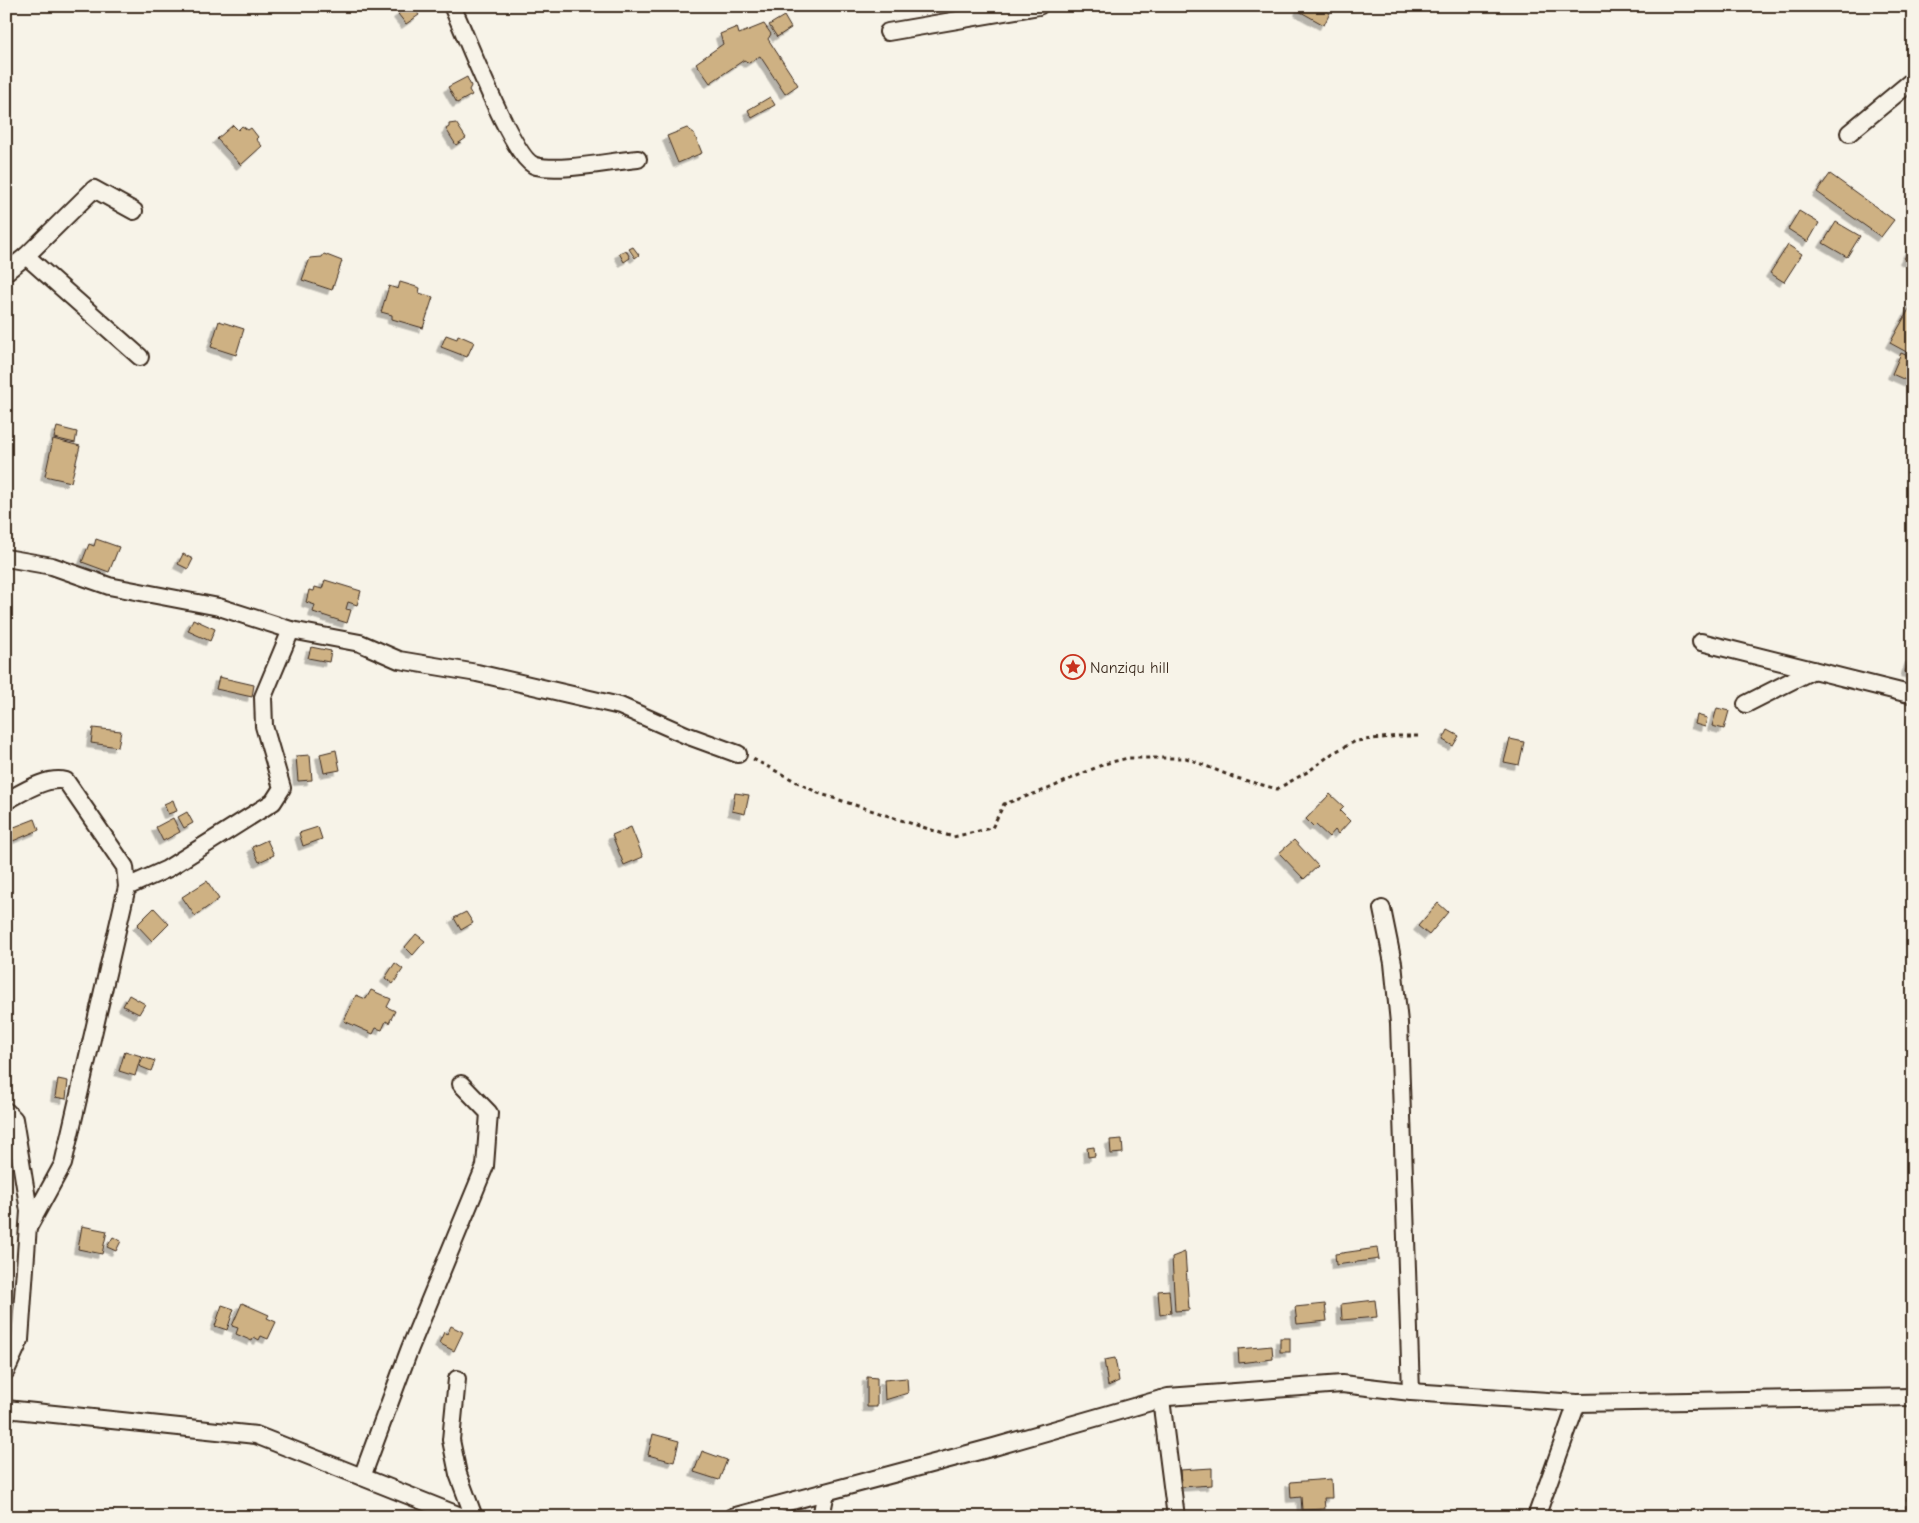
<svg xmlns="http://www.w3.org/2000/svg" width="1919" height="1523" viewBox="0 0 1919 1523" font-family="'Comic Neue',sans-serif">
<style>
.building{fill:#ceb183;stroke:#3b2a1e;filter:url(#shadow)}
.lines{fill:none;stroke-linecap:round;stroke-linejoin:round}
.minor-casing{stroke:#3b2a1e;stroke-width:20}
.path{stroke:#3b2a1e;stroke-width:3;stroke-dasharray:4 4;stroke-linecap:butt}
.minor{stroke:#f7f3e8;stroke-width:16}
.labels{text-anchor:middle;stroke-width:4;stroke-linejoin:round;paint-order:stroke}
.poi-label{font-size:16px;fill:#3b2a1e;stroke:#f7f3e8;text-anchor:start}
</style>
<defs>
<filter id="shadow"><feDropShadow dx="-4.5" dy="4.5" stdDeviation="0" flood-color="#0004"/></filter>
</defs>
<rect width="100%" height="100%" fill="#f7f3e8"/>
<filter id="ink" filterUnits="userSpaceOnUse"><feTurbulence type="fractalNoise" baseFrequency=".02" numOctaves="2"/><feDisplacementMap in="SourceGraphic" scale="10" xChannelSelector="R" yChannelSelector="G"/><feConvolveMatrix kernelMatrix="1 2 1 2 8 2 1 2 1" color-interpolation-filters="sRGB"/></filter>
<g filter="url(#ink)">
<g class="building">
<polygon points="409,6 413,6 419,15 406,24 398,14"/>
<polygon points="1301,6 1317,6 1330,13 1324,25 1299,11"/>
<polygon points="784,16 791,28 777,37 769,25"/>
<polygon points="764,24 771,34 768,39 798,85 785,94 760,56 749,63 744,60 710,83 696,63 723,44 720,34 737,27 739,34"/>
<polygon points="467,77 471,86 469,90 472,95 457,103 448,87"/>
<polygon points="770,97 775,105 752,118 748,110"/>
<polygon points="456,123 466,138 456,145 446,129 449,127 449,124"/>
<polygon points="233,125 238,130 242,126 248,130 251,128 258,137 256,139 262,146 241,165 217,139"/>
<polygon points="687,128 694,133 702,153 678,163 667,136"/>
<polygon points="1830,174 1894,220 1881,237 1817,192"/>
<polygon points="1799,211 1819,223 1808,242 1788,229"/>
<polygon points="1836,222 1860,236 1847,257 1823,243"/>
<polygon points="1913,243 1913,264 1904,259"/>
<polygon points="1788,245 1802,254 1784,282 1770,273"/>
<polygon points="633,247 639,255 635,258 629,249"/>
<polygon points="626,250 630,258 624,262 619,253"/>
<polygon points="324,254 342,261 332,290 302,280 310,258 322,257"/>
<polygon points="400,282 420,288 419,293 433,297 423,328 392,319 392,315 381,312 389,286 398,289"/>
<polygon points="1913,302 1913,352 1912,355 1890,343"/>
<polygon points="219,321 244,329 236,355 211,347"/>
<polygon points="446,335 457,339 458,335 474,342 467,357 441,347"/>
<polygon points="1901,353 1913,358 1910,382 1892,374"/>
<polygon points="57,427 77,432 75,443 54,438"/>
<polygon points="53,439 80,446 71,482 45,476"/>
<polygon points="96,539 119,547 109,572 82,562 89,544 94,546"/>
<polygon points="183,554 193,559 188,569 178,564"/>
<polygon points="325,580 361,591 357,605 348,602 346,609 351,610 347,623 313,612 315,605 306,602 309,590 314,591 315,587 322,589"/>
<polygon points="193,619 215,629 210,641 188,631"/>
<polygon points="311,647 331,651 329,662 308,658"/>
<polygon points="1910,658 1913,658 1913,674 1905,672"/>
<polygon points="219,677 254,685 252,697 216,689"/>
<polygon points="1717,708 1729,711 1724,729 1712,726"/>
<polygon points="1697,715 1707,718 1705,727 1695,724"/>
<polygon points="93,728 121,731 118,747 91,743"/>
<polygon points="1448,730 1459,736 1453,746 1443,740"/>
<polygon points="1510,739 1524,742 1519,765 1504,762"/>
<polygon points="336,750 340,770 324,773 320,754"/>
<polygon points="310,755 312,780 298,781 296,756"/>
<polygon points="735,793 749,795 745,814 732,811"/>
<polygon points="1330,794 1344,807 1340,811 1350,821 1338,834 1335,830 1329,837 1316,825 1314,827 1306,819"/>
<polygon points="173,800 177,811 168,814 164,804"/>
<polygon points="187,812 193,823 184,828 178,817"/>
<polygon points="173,818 180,832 163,841 156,827"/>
<polygon points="35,819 39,830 13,841 9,829"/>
<polygon points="318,827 322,839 303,846 299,833"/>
<polygon points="631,827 643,857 624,865 612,835"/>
<polygon points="267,840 274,855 259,862 252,847"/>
<polygon points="1294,840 1318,866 1304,879 1279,853"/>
<polygon points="207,881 219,899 195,916 182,897"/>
<polygon points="1438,903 1448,912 1429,935 1418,926"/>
<polygon points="154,908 169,924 152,941 137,925"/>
<polygon points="466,912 473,923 461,930 454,918"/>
<polygon points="416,934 425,941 413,955 405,947"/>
<polygon points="395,963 403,969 393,984 385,978"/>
<polygon points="371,990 391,999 387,1007 395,1011 389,1023 386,1021 382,1030 376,1028 373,1034 344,1021 356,995 366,999"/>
<polygon points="129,995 145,1004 139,1014 123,1006"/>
<polygon points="125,1051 141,1056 135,1076 119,1071"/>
<polygon points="143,1057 155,1061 151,1071 139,1066"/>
<polygon points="58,1079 68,1081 66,1099 55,1097"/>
<polygon points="1122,1139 1123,1153 1111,1154 1110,1140"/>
<polygon points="1094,1147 1095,1156 1088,1157 1087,1148"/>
<polygon points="82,1226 107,1231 102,1254 78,1249"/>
<polygon points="113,1237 121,1241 116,1251 107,1247"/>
<polygon points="1377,1248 1379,1259 1336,1265 1335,1254"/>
<polygon points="1185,1252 1189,1310 1175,1311 1172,1257"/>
<polygon points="1169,1290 1171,1313 1160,1315 1158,1291"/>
<polygon points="1375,1300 1377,1317 1342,1320 1341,1304"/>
<polygon points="242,1303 269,1315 267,1318 276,1322 268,1339 261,1336 259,1340 254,1337 252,1341 236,1334 238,1328 232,1326"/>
<polygon points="1325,1304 1327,1321 1297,1324 1295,1307"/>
<polygon points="222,1305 234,1309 227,1330 215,1326"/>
<polygon points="451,1326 463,1332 454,1351 439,1343 444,1332 447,1334"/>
<rect x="1280" y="1338" width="10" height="14"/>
<polygon points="1272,1346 1273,1359 1239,1363 1238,1349"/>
<polygon points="1115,1358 1119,1381 1108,1386 1104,1360"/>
<polygon points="867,1377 877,1378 877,1407 867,1407"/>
<polygon points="907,1378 908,1393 885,1400 884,1380"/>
<polygon points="653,1434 679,1441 674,1462 648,1455"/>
<polygon points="702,1451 727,1460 719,1480 694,1472"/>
<polygon points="1212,1468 1212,1485 1181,1487 1180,1470"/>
<polygon points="1331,1479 1332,1498 1324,1498 1325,1509 1302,1510 1301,1497 1291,1498 1290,1482"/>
</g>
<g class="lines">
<defs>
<g id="minor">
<path d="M 452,6 C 465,32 513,161 536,166 C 561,172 611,161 638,159"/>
<polyline points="888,32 1039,6"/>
<polyline points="1849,133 1913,80"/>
<polyline points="26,256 94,189 134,211"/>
<polyline points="6,272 26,256 140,357"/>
<polyline points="6,558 52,566 109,586 219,607 291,630 360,643 399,660 477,673 620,706 686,735 738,754"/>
<polyline points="1701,642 1913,695"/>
<polyline points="1746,704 1813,670"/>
<path d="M 6,801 C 23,792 47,776 66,781 L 125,867 L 127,887 L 63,1164 L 28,1228"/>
<polyline points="127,887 167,869 273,802 282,788 264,726 263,697 291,630"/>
<polyline points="1382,909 1393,963 1399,1023 1411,1392"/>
<polyline points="6,1111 14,1119 29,1211 20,1340 6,1371"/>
<polyline points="457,1379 451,1440 458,1474 474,1517"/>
<polyline points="1161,1399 1176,1517"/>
<polyline points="6,1409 256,1435 463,1517"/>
<polyline points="362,1477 410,1348 485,1166 489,1113 461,1084"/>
<polyline points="732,1517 994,1447 1168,1397 1342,1384 1411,1392 1577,1403 1913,1397"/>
<polyline points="821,1517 826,1492"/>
<polyline points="1536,1517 1577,1403"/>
</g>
</defs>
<use href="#minor" class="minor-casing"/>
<g class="path">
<polyline points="753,759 818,793 953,837 992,828 1004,804 1048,789 1104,764 1128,758 1186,758 1233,777 1277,789 1309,771 1333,753 1356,741 1398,736 1421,736"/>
<polyline points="1906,1517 1910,1468 1913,1461"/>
</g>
<use href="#minor" class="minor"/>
</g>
</g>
<defs>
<symbol id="sight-ring" viewBox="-11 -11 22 22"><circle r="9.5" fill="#f7f3e8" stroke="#c8321e" stroke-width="1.5"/><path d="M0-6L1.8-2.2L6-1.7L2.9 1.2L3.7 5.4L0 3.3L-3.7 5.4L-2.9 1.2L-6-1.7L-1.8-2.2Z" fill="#c8321e"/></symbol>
</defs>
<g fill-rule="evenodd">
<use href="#sight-ring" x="1059" y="653" width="28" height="28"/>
</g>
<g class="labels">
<g class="poi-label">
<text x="1090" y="673">Nanziqu hill</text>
</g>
</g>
<rect width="1919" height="1523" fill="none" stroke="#f7f3e8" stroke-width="25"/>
<rect x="12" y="12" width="1894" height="1498" fill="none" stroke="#3b2a1e" stroke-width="2" filter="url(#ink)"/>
</svg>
